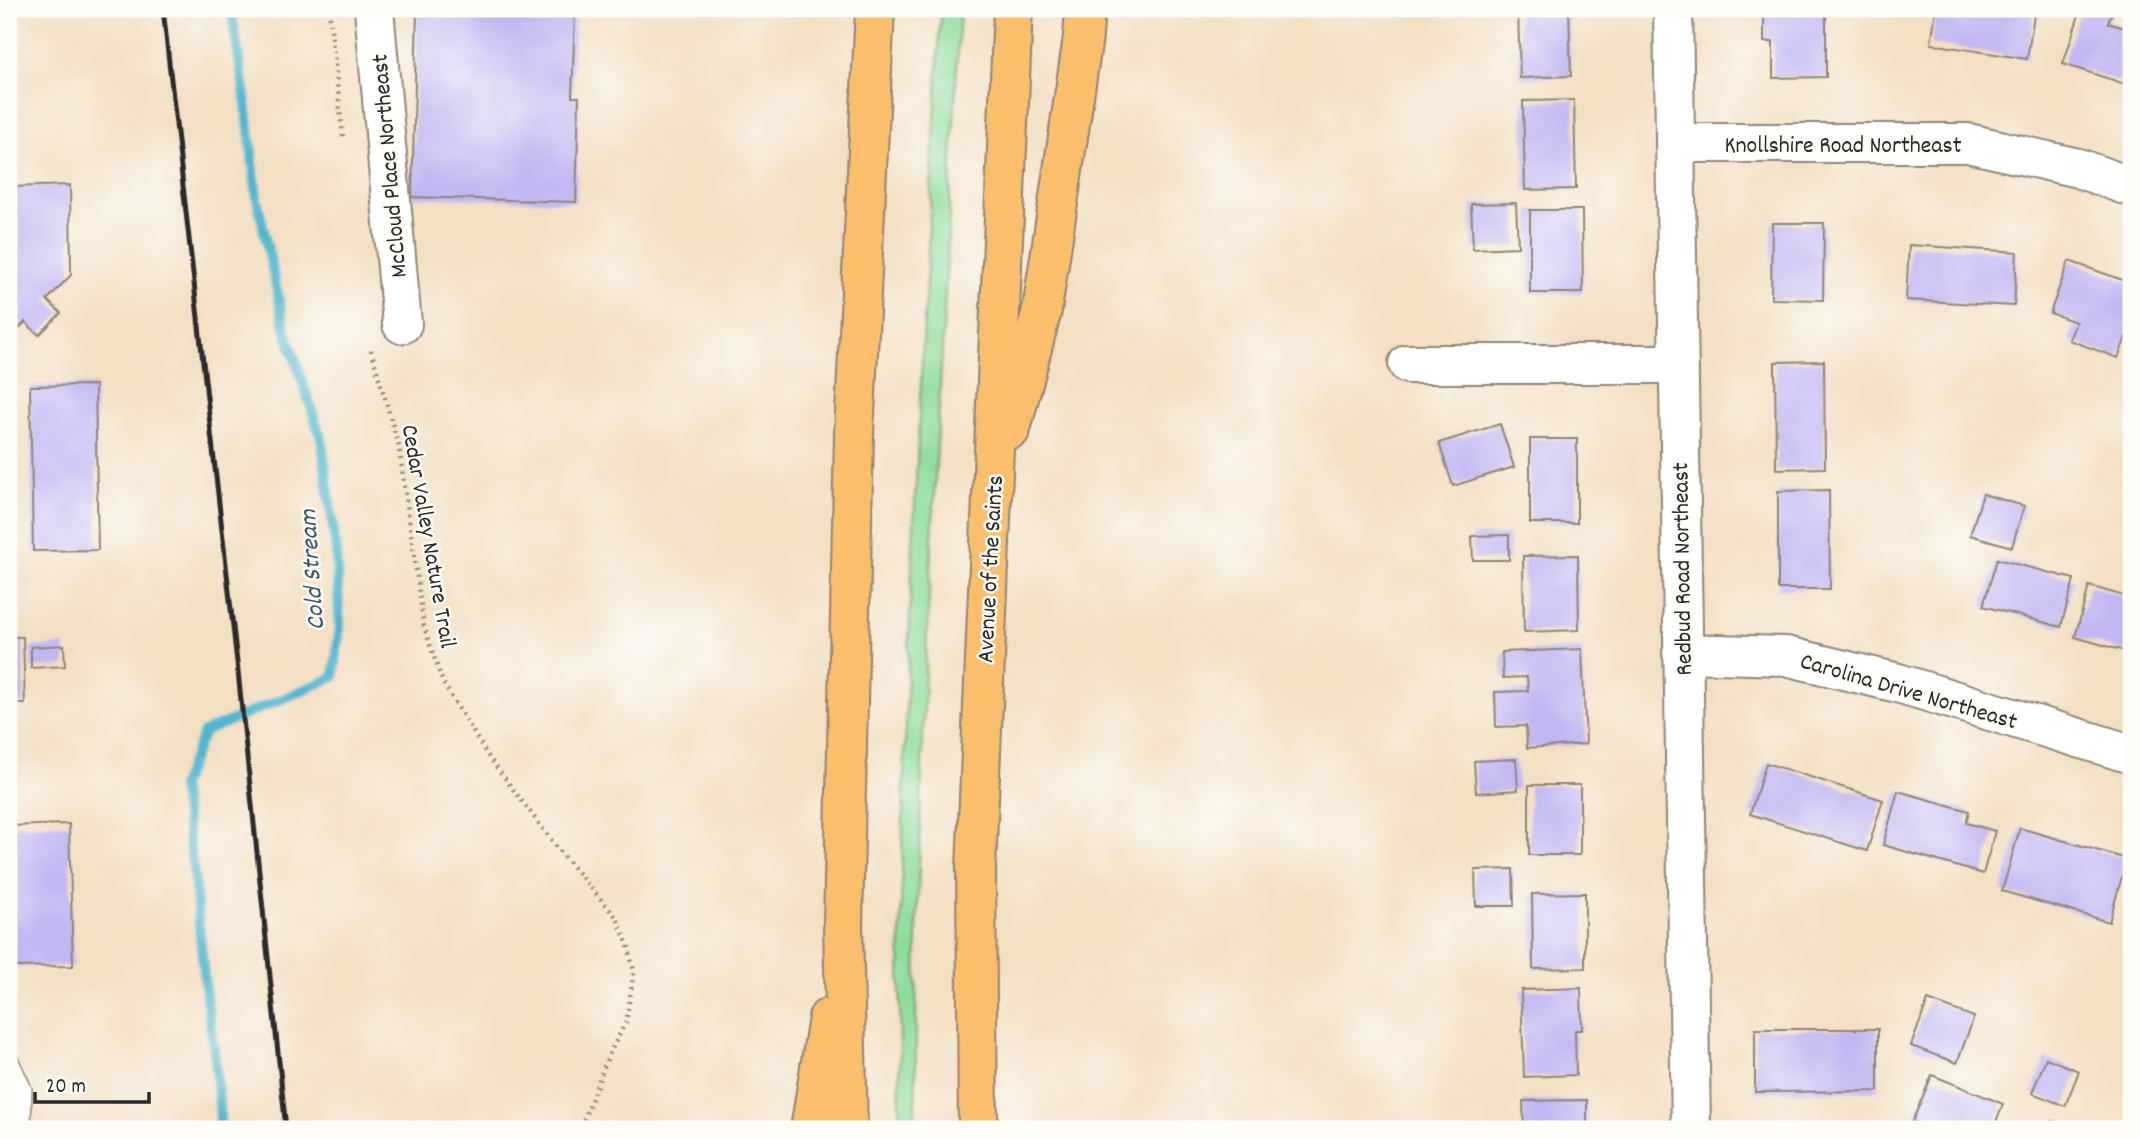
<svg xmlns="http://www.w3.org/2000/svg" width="2140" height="1138" viewBox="0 0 2140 1138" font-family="Dekko,sans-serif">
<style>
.green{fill:#8edd9c;stroke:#5c8464;stroke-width:2}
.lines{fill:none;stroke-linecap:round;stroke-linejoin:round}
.stream{stroke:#51b7cf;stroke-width:10}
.building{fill:#c2b7f3}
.service-casing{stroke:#8f8576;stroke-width:24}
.minor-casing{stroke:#8f8576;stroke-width:42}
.motorway-casing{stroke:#8f8576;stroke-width:42}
.path{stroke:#8f8576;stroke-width:4.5;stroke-dasharray:2 5;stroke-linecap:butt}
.service{stroke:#fff;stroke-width:21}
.minor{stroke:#fff;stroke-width:38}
.motorway{stroke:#fabe6d;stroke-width:38}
.rail{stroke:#2b2b2b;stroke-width:5}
.labels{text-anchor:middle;stroke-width:5;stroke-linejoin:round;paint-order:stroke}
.street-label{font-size:24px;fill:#2b2b2b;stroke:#fdfcf7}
.water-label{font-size:26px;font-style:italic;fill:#385c64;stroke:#fdfcf7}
</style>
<rect width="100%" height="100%" fill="#fdfcf7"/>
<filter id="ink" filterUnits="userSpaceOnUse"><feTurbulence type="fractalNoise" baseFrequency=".0143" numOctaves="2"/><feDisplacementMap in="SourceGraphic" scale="14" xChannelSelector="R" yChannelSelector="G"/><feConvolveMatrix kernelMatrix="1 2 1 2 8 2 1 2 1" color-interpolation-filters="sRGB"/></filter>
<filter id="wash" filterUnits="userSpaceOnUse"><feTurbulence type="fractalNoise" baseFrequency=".00686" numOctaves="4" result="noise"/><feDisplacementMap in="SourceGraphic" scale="28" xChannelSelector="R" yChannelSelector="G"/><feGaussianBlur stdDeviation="1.57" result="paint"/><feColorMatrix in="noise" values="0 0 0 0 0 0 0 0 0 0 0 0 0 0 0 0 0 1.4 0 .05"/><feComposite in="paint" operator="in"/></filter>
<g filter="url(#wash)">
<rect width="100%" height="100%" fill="#f3dfc2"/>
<path class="green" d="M 941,9 L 960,9 L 925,671 L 917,926 L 915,1129 L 900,1129 C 897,755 921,382 941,9 Z"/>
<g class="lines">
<polyline class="stream" points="221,1129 215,1059 205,986 194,874 181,786 204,732 334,677 340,626 336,550 322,441 285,328 257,199 246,102 231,9"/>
</g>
<g id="blocks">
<g class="building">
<polygon points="417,9 575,9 572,97 579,97 576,202 412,197"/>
<polygon points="1518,9 1569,9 1571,76 1520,78"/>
<polygon points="1764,9 1826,9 1826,77 1773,78 1773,42 1764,42"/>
<polygon points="1936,9 2035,9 2027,59 1931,44"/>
<polygon points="2081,9 2102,9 2112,12 2108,23 2131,30 2131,86 2063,64"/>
<polygon points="1574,100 1576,189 1525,190 1523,101"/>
<polygon points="70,185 71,275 47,300 61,313 39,335 25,322 9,340 9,187"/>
<polygon points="1516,203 1518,247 1473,249 1471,204"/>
<polygon points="1530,210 1582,210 1583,293 1530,293"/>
<polygon points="1772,223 1824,223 1823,300 1771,299"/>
<polygon points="1909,245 2017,252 2014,306 1906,300"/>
<polygon points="2069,261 2131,283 2131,339 2126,337 2118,358 2069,340 2076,322 2050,313"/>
<polygon points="1824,361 1825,468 1776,469 1775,362"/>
<polygon points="95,385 98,550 33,551 30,386"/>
<polygon points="1500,424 1514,467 1453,486 1439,443"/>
<rect x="1530" y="439" width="47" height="84"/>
<polygon points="1829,490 1830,589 1778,589 1778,491"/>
<polygon points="1983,494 2024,506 2012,547 1970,535"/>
<polygon points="1509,535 1509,560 1473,560 1472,536"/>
<polygon points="1578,555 1579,630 1524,632 1523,556"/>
<polygon points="1997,559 2074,579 2061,627 1983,606"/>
<polygon points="2089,586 2131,598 2131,653 2075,637"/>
<polygon points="9,637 23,637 25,704 9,704"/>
<polygon points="64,645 65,666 31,668 31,647"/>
<polygon points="1582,649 1586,744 1527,748 1526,726 1496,727 1495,692 1528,691 1527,677 1503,678 1502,652"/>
<polygon points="1516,759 1518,790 1476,793 1474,761"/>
<polygon points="1766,763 1883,800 1867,851 1750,814"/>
<rect x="1529" y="785" width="51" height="70"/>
<polygon points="1898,791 1969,811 1966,823 1995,831 1983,874 1883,845"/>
<polygon points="69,824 73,966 9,967 9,826"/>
<polygon points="2020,828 2127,859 2109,922 2002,891"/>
<polygon points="1513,869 1514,906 1476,906 1475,870"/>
<polygon points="1585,893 1585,968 1533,969 1532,894"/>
<polygon points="2130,913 2131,914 2131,939 2124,937"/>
<polygon points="1581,988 1582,1030 1575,1030 1576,1075 1524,1077 1521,990"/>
<polygon points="1928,1000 1974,1017 1957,1063 1911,1046"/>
<polygon points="1755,1029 1878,1029 1878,1091 1755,1092"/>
<polygon points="2046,1058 2079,1071 2065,1106 2032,1093"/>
<polygon points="1932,1075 2003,1104 1993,1129 1930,1129 1912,1122"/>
<polygon points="1587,1100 1587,1129 1524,1129 1523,1101"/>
<polygon points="2052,1121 2073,1129 2048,1129"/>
</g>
</g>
</g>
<g filter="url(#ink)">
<use href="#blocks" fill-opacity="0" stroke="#8f8576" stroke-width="2"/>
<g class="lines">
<defs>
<polyline id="service" points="9,1064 21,1090 20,1129"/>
<g id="minor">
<polyline points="374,9 402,324"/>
<polyline points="1673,9 1691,1129"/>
<polyline points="1675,143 1968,143 2078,168 2131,187"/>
<polyline points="1408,364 1678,364"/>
<polyline points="1682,653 1786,656 1898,683 2131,754"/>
</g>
<g id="motorway">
<polyline points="1011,429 1042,310 1083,37 1085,9"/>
<polyline points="810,1129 828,1018"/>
<polyline points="848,1129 843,926 854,434 875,9"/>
<polyline points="978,1129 976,868 1013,9"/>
</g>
</defs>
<use href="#service" class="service-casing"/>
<use href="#minor" class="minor-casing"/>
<use href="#motorway" class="motorway-casing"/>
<g class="path">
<polyline points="329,9 343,137"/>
<polyline points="371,350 399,447 424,627 443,683 488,756 565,858 617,918 628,945 634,971 626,1022 609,1054 580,1129"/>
</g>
<use href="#service" class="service"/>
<use href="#minor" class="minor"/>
<use href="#motorway" class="motorway"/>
<polyline class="rail" points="163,9 237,662 286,1129"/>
</g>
</g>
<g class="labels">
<g class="street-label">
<text x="1843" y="152">Knollshire Road Northeast</text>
<text transform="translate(388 166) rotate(-95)" y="8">McCloud Place Northeast</text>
<text transform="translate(430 536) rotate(80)" y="8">Cedar Valley Nature Trail</text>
<text transform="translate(989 569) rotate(-87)" y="8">Avenue of the Saints</text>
<text transform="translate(1681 569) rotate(-91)" y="8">Redbud Road Northeast</text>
<text transform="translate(1909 690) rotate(16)" y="8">Carolina Drive Northeast</text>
</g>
<g class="water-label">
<text transform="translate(310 570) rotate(-94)" y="9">Cold Stream</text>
</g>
</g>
<rect width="2140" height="1138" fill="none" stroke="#fdfcf7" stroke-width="35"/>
<path d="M35 1092v10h114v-10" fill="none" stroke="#2b2b2b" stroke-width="3.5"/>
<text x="46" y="1092" font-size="21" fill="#2b2b2b" stroke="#fdfcf7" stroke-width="5" paint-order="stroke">20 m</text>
</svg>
